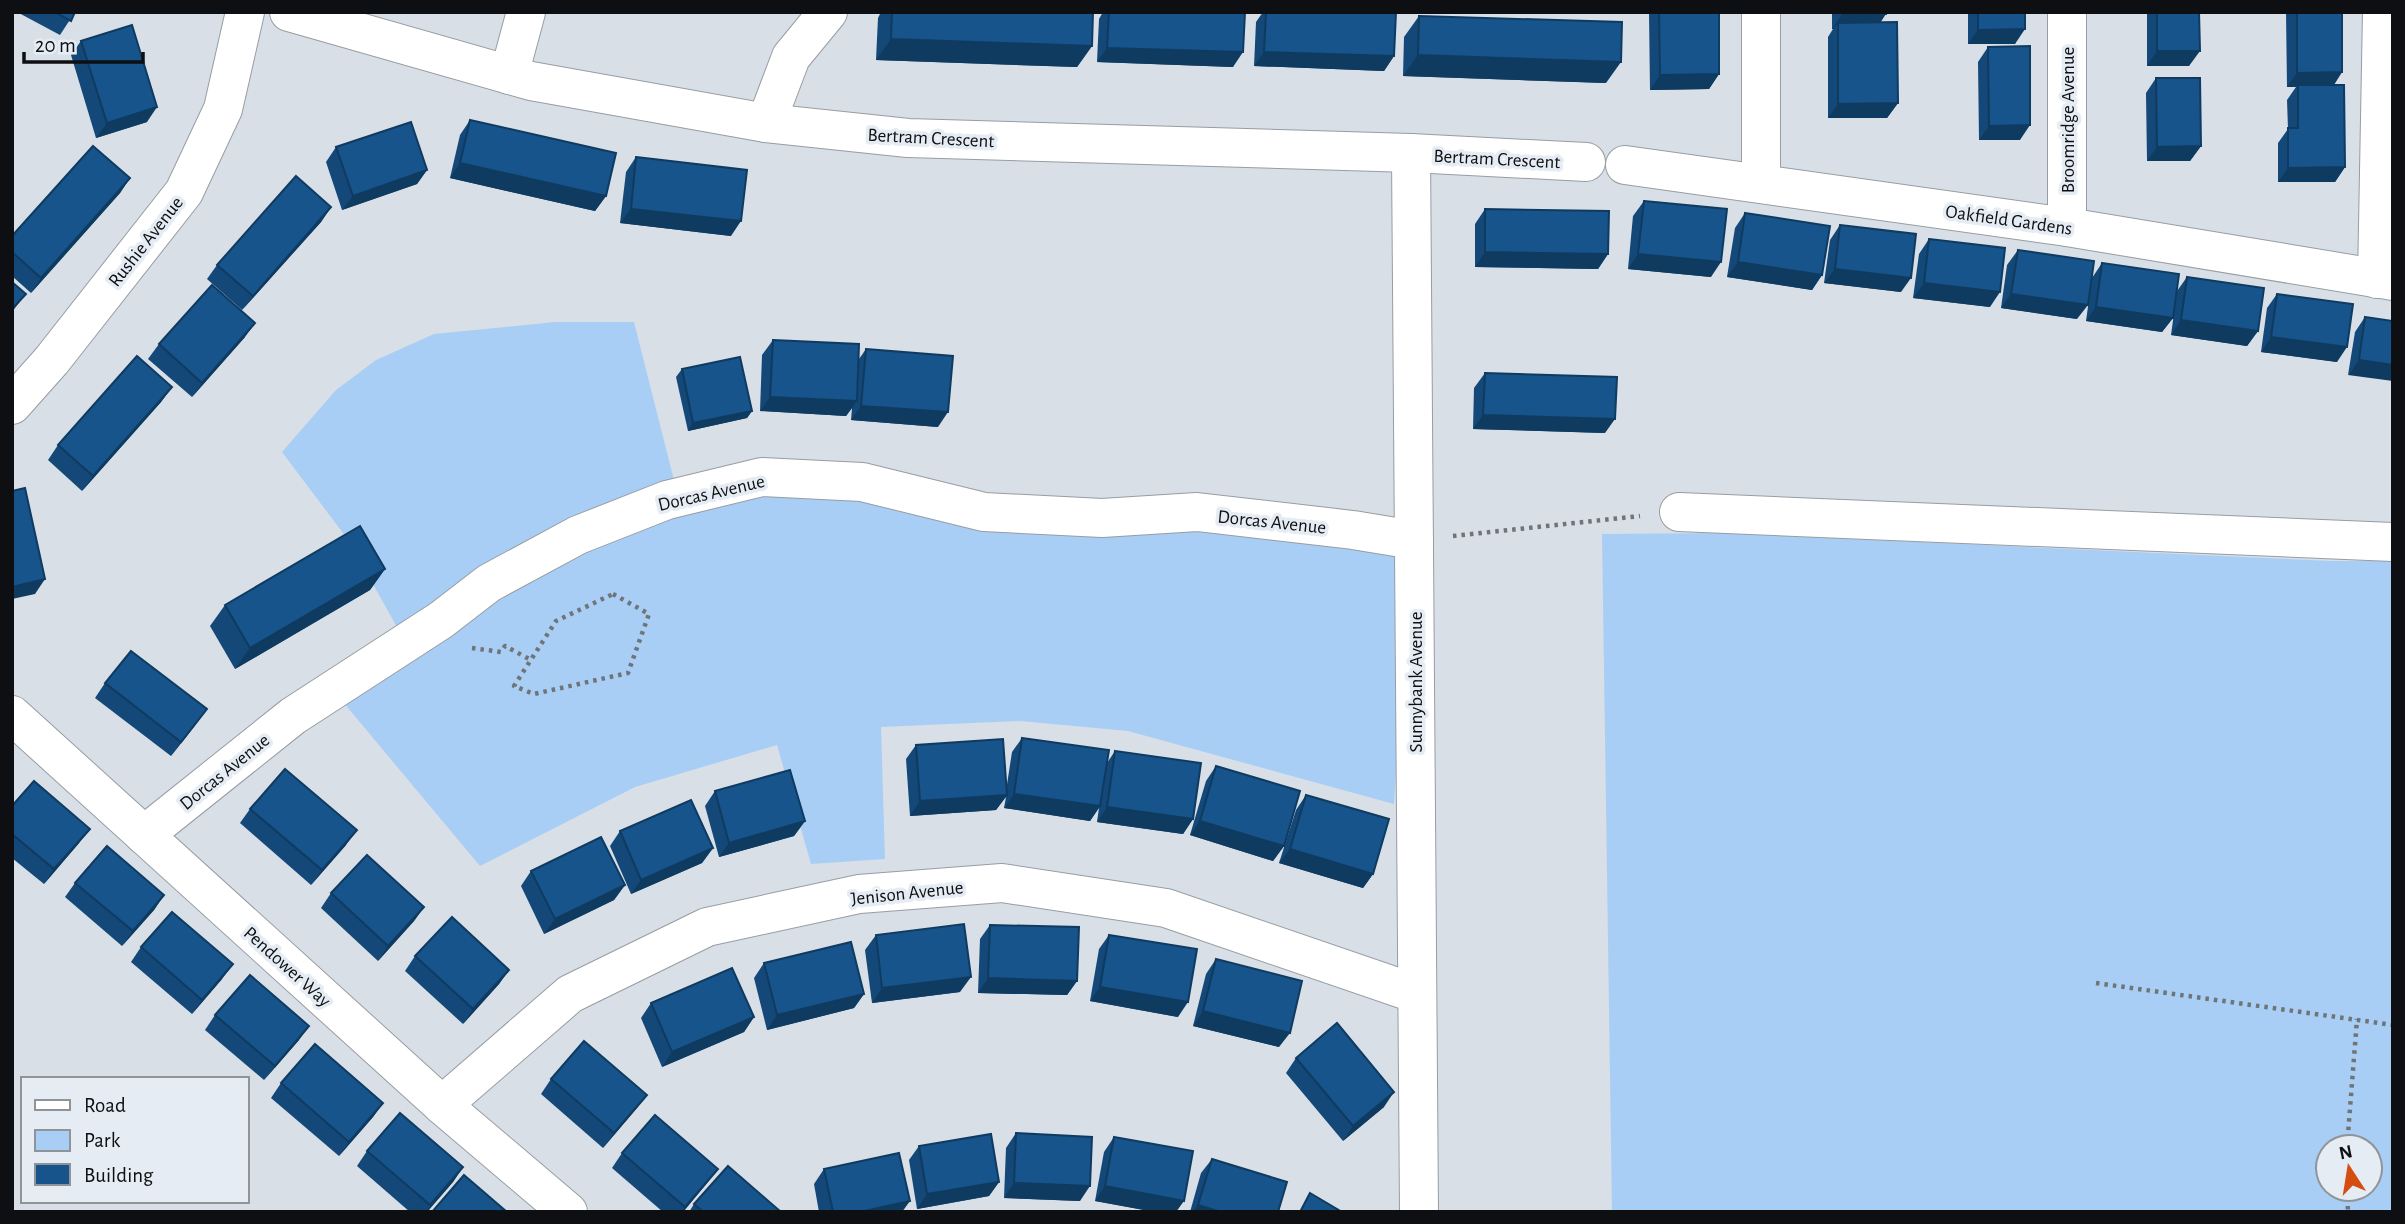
<svg xmlns="http://www.w3.org/2000/svg" width="2405" height="1224" viewBox="0 0 2405 1224" font-family="'Alegreya Sans',sans-serif">
<style>
.green{fill:#a9cef5;fill-rule:evenodd}
.lines{fill:none;stroke-linecap:round;stroke-linejoin:round}
.minor-casing{stroke:#979da3;stroke-width:40}
.path{stroke:#6f7479;stroke-width:4.5;stroke-dasharray:3.5 5;stroke-linecap:butt}
.minor{stroke:#fff;stroke-width:38}
.wall{fill:#134878}
.shaded-wall{fill:#0f3b61}
.building{fill:#16548b;stroke:#0f3b61;stroke-width:2}
.labels{text-anchor:middle;stroke-width:7;stroke-linejoin:round;paint-order:stroke}
.street-label{font-size:19px;fill:#0d0f12;stroke:#e5ecf3}
</style>
<rect width="100%" height="100%" fill="#d8dfe6"/>
<g class="green">
<polygon points="555,322 634,322 681,508 759,484 1199,524 1409,549 1394,804 1128,731 1020,721 881,727 885,859 811,864 777,745 635,787 480,866 338,696 408,647 349,541 282,452 336,390 376,360 434,334"/>
<path d="M 1722,533 L 2332,561 L 2393,561 L 2393,1212 L 1612,1212 L 1602,534 ZM 2370,1147 L 2370,1189 L 2328,1189 L 2328,1147 Z"/>
</g>
<g class="lines">
<defs>
<g id="minor">
<polyline points="289,12 531,81 766,123 908,138 1411,153 1586,162"/>
<polyline points="1761,12 1761,183"/>
<polyline points="2067,12 2067,227"/>
<polyline points="509,75 526,12"/>
<polyline points="766,123 791,57 828,12"/>
<polyline points="1411,153 1419,1212"/>
<polyline points="1625,165 2067,227 2393,281"/>
<polyline points="2377,279 2382,12"/>
<polyline points="12,405 52,360 184,192 223,109 245,12"/>
<polyline points="1679,512 2393,542"/>
<polyline points="12,715 442,1105 568,1212"/>
<polyline points="144,835 293,716 441,620 489,583 578,535 667,500 762,477 862,482 984,512 1102,518 1197,512 1353,530 1414,540"/>
<polyline points="442,1105 570,994 707,927 859,894 1002,883 1166,908 1417,994"/>
</g>
</defs>
<use href="#minor" class="minor-casing"/>
<g class="path">
<polyline points="1453,536 1640,516"/>
<polygon points="613,594 649,614 628,673 534,694 514,686 556,621"/>
<polyline points="472,648 501,652 505,646 531,660"/>
<polyline points="2096,983 2393,1025"/>
<polyline points="2347,1147 2357,1019"/>
<polyline points="2347,1189 2348,1212"/>
</g>
<use href="#minor" class="minor"/>
</g>
<g class="wall">
<polygon points="17,12 75,12 60,35"/>
<polygon points="881,12 1093,12 1092,46 1077,67 876,60 878,18"/>
<polygon points="1103,12 1245,12 1233,67 1097,62 1099,19"/>
<polygon points="1263,12 1396,12 1394,56 1384,71 1254,66 1256,22"/>
<polygon points="1649,12 1719,12 1719,74 1709,89 1650,90"/>
<polygon points="1832,12 1886,12 1880,23 1898,103 1887,118 1828,118 1828,37 1833,29 1832,29"/>
<polygon points="1968,12 2025,12 2015,44 1968,44"/>
<polygon points="2147,12 2199,12 2189,66 2147,66"/>
<polygon points="2286,12 2342,12 2342,72 2334,85 2345,167 2335,182 2278,182 2278,143 2288,129 2287,100 2296,87 2287,87"/>
<polygon points="1419,16 1606,83 1403,76 1404,37"/>
<polygon points="81,41 147,122 96,138 71,55"/>
<polygon points="1988,47 2020,140 1979,140 1978,62"/>
<polygon points="2156,78 2201,146 2190,161 2147,161 2146,93"/>
<polygon points="470,120 606,196 595,211 450,178 460,135"/>
<polygon points="336,147 427,170 417,184 342,210 326,162"/>
<polygon points="636,157 731,236 620,223 626,172"/>
<polygon points="130,178 120,193 31,293 12,276 12,236"/>
<polygon points="1644,201 1711,277 1628,269 1633,216"/>
<polygon points="331,207 321,222 242,310 207,279 217,265"/>
<polygon points="1485,209 1608,254 1598,269 1475,267 1475,224"/>
<polygon points="1745,213 1822,275 1812,290 1727,277 1735,228"/>
<polygon points="1840,225 1901,292 1824,283 1830,240"/>
<polygon points="1929,239 1990,307 1913,298 1919,254"/>
<polygon points="2018,250 2077,319 2001,308 2007,265"/>
<polygon points="2102,263 2173,318 2162,332 2086,321 2092,278"/>
<polygon points="2187,277 2258,331 2247,346 2171,335 2177,291"/>
<polygon points="2277,294 2337,362 2261,352 2267,308"/>
<polygon points="2365,317 2393,321 2348,375 2355,332"/>
<polygon points="245,337 192,397 148,359 159,344"/>
<polygon points="773,340 859,359 866,349 938,427 851,420 852,408 846,416 760,411 762,355"/>
<polygon points="682,369 752,411 747,418 688,431 676,377"/>
<polygon points="1485,373 1605,433 1473,429 1474,388"/>
<polygon points="172,387 161,402 82,491 48,460 58,445"/>
<polygon points="385,569 370,590 235,669 210,626 225,605"/>
<polygon points="105,683 196,724 171,756 95,698"/>
<polygon points="1022,738 1107,763 1115,751 1193,819 1183,834 1097,822 1099,808 1090,821 1004,808 1006,797 996,810 910,816 906,759 916,745 1006,791 1012,752"/>
<polygon points="1216,766 1284,846 1273,861 1190,835 1206,781"/>
<polygon points="715,791 805,821 794,836 719,857 705,806"/>
<polygon points="1306,795 1373,874 1363,888 1279,863 1296,810"/>
<polygon points="12,806 79,843 44,884 12,858"/>
<polygon points="250,809 346,845 311,885 240,823"/>
<polygon points="620,831 713,848 702,863 631,894 610,846"/>
<polygon points="531,871 625,885 614,900 544,934 521,886"/>
<polygon points="75,883 164,895 154,910 122,946 65,897"/>
<polygon points="331,893 424,907 414,921 378,961 321,908"/>
<polygon points="990,925 1077,981 1067,995 978,993 980,939"/>
<polygon points="876,935 960,992 872,1003 865,950"/>
<polygon points="1109,935 1178,1017 1090,1001 1099,949"/>
<polygon points="141,947 222,979 192,1014 131,962"/>
<polygon points="415,956 509,970 499,984 463,1024 405,971"/>
<polygon points="1216,959 1279,1047 1193,1026 1206,974"/>
<polygon points="764,963 864,994 854,1008 767,1030 754,978"/>
<polygon points="651,1003 754,1017 744,1032 662,1067 641,1018"/>
<polygon points="215,1015 299,1040 264,1080 205,1030"/>
<polygon points="1296,1058 1384,1107 1343,1141 1286,1073"/>
<polygon points="551,1079 647,1095 636,1109 603,1148 541,1094"/>
<polygon points="281,1083 383,1103 373,1117 339,1156 271,1098"/>
<polygon points="1016,1133 1080,1201 1004,1198 1006,1148"/>
<polygon points="1114,1137 1176,1212 1155,1212 1095,1201 1104,1152"/>
<polygon points="919,1146 999,1182 989,1196 917,1209 909,1160"/>
<polygon points="367,1151 463,1167 453,1182 427,1212 410,1212 357,1166"/>
<polygon points="622,1153 707,1183 683,1212 663,1212 612,1168"/>
<polygon points="1212,1159 1278,1212 1190,1212 1201,1173"/>
<polygon points="824,1169 902,1212 819,1212 814,1184"/>
<polygon points="694,1204 781,1212 689,1212"/>
</g>
<g class="shaded-wall">
<polygon points="1842,14 1886,14 1876,29 1838,23 1833,29 1832,29"/>
<polygon points="2025,29 2015,44 1968,44 1978,30"/>
<polygon points="891,39 1092,46 1077,67 876,60"/>
<polygon points="1107,48 1243,52 1233,67 1097,62"/>
<polygon points="2157,51 2200,51 2189,66 2147,66"/>
<polygon points="1264,52 1394,56 1384,71 1254,66"/>
<polygon points="1418,55 1621,62 1606,83 1403,76"/>
<polygon points="2342,72 2332,87 2298,85 2296,87 2287,87 2297,73"/>
<polygon points="1719,74 1709,89 1650,90 1660,75"/>
<polygon points="1898,103 1887,118 1828,118 1838,104"/>
<polygon points="157,107 147,122 96,138 107,123"/>
<polygon points="2030,125 2020,140 1979,140 1989,126"/>
<polygon points="2201,146 2190,161 2147,161 2157,147"/>
<polygon points="460,163 606,196 595,211 450,178"/>
<polygon points="2345,167 2335,182 2278,182 2288,168"/>
<polygon points="427,170 417,184 342,210 353,196"/>
<polygon points="130,178 120,193 31,293 41,278"/>
<polygon points="331,207 321,222 242,310 253,296"/>
<polygon points="631,209 741,221 731,236 620,223"/>
<polygon points="1485,252 1608,254 1598,269 1475,267"/>
<polygon points="1638,254 1721,262 1711,277 1628,269"/>
<polygon points="1738,262 1822,275 1812,290 1727,277"/>
<polygon points="1835,269 1911,278 1901,292 1824,283"/>
<polygon points="1924,283 2000,292 1990,307 1913,298"/>
<polygon points="26,294 15,308 12,312 12,309"/>
<polygon points="2011,294 2088,305 2077,319 2001,308"/>
<polygon points="2096,307 2173,318 2162,332 2086,321"/>
<polygon points="2181,320 2258,331 2247,346 2171,335"/>
<polygon points="255,323 245,337 192,397 202,383"/>
<polygon points="2271,337 2347,347 2337,362 2261,352"/>
<polygon points="2359,360 2393,365 2393,381 2348,375"/>
<polygon points="172,387 161,402 82,491 93,476"/>
<polygon points="770,397 857,401 846,416 760,411"/>
<polygon points="861,406 948,412 938,427 851,420"/>
<polygon points="752,411 747,418 688,431 693,423"/>
<polygon points="1483,415 1615,419 1605,433 1473,429"/>
<polygon points="385,569 370,590 235,669 250,648"/>
<polygon points="45,579 35,594 12,599 12,587"/>
<polygon points="207,709 196,724 171,756 181,742"/>
<polygon points="1014,794 1100,806 1090,821 1004,808"/>
<polygon points="1007,795 996,810 910,816 920,801"/>
<polygon points="1107,807 1193,819 1183,834 1097,822"/>
<polygon points="805,821 794,836 719,857 729,843"/>
<polygon points="1200,821 1284,846 1273,861 1190,835"/>
<polygon points="90,829 79,843 44,884 54,869"/>
<polygon points="357,830 346,845 311,885 322,870"/>
<polygon points="713,848 702,863 631,894 641,880"/>
<polygon points="1290,849 1373,874 1363,888 1279,863"/>
<polygon points="625,885 614,900 544,934 555,919"/>
<polygon points="164,895 154,910 122,946 133,931"/>
<polygon points="424,907 414,921 378,961 388,946"/>
<polygon points="233,964 222,979 192,1014 202,1000"/>
<polygon points="509,970 499,984 463,1024 473,1009"/>
<polygon points="971,977 960,992 872,1003 882,988"/>
<polygon points="988,978 1077,981 1067,995 978,993"/>
<polygon points="1100,987 1188,1002 1178,1017 1090,1001"/>
<polygon points="864,994 854,1008 767,1030 777,1015"/>
<polygon points="1203,1011 1290,1033 1279,1047 1193,1026"/>
<polygon points="754,1017 744,1032 662,1067 672,1052"/>
<polygon points="309,1026 299,1040 264,1080 275,1066"/>
<polygon points="1394,1092 1384,1107 1343,1141 1353,1126"/>
<polygon points="647,1095 636,1109 603,1148 614,1133"/>
<polygon points="383,1103 373,1117 339,1156 349,1142"/>
<polygon points="463,1167 453,1182 427,1212 426,1212"/>
<polygon points="718,1169 707,1183 683,1212 681,1212"/>
<polygon points="999,1182 989,1196 917,1209 927,1194"/>
<polygon points="1014,1183 1090,1186 1080,1201 1004,1198"/>
<polygon points="1105,1186 1184,1201 1176,1212 1155,1212 1095,1201"/>
<polygon points="910,1201 902,1212 860,1212"/>
<polygon points="1198,1205 1221,1212 1193,1212"/>
</g>
<g class="building">
<polygon points="55,12 75,12 71,21"/>
<polygon points="892,12 1093,12 1092,46 891,39"/>
<polygon points="1109,12 1245,12 1243,52 1107,48"/>
<polygon points="1266,12 1396,12 1394,56 1264,52"/>
<polygon points="1659,12 1719,12 1719,74 1660,75"/>
<rect x="1842" y="12" width="44" height="2"/>
<polygon points="1978,12 2025,12 2025,29 1978,30"/>
<polygon points="2157,12 2199,12 2200,51 2157,51"/>
<polygon points="2297,12 2342,12 2342,72 2297,73"/>
<polygon points="1419,16 1622,22 1621,62 1418,55"/>
<polygon points="1897,22 1898,103 1838,104 1838,23"/>
<polygon points="132,25 157,107 107,123 81,41"/>
<polygon points="2030,46 2030,125 1989,126 1988,47"/>
<polygon points="2156,78 2200,78 2201,146 2157,147"/>
<polygon points="2298,85 2344,85 2345,167 2288,168 2288,128 2298,128"/>
<polygon points="470,120 616,153 606,196 460,163"/>
<polygon points="411,122 427,170 353,196 336,147"/>
<polygon points="93,146 130,178 41,278 12,252 12,236"/>
<polygon points="636,157 747,170 741,221 631,209"/>
<polygon points="296,176 331,207 253,296 217,265"/>
<polygon points="1644,201 1727,209 1721,262 1638,254"/>
<polygon points="1485,209 1609,211 1608,254 1485,252"/>
<polygon points="1745,213 1830,226 1822,275 1738,262"/>
<polygon points="1840,225 1916,234 1911,278 1835,269"/>
<polygon points="1929,239 2005,248 2000,292 1924,283"/>
<polygon points="2018,250 2094,261 2088,305 2011,294"/>
<polygon points="2102,263 2179,274 2173,318 2096,307"/>
<polygon points="2187,277 2264,288 2258,331 2181,320"/>
<polygon points="12,282 26,294 12,309"/>
<polygon points="212,285 255,323 202,383 159,344"/>
<polygon points="2277,294 2353,304 2347,347 2271,337"/>
<polygon points="2365,317 2393,321 2393,365 2359,360"/>
<polygon points="773,340 859,344 857,401 770,397"/>
<polygon points="866,349 953,356 948,412 861,406"/>
<polygon points="137,356 172,387 93,476 58,445"/>
<polygon points="740,357 752,411 693,423 682,369"/>
<polygon points="1485,373 1617,377 1615,419 1483,415"/>
<polygon points="25,488 45,579 12,587 12,491"/>
<polygon points="360,526 385,569 250,648 225,605"/>
<polygon points="131,651 207,709 181,742 105,683"/>
<polygon points="1022,738 1109,750 1100,806 1014,794"/>
<polygon points="1003,739 1007,795 920,801 916,745"/>
<polygon points="1115,751 1201,763 1193,819 1107,807"/>
<polygon points="1216,766 1300,791 1284,846 1200,821"/>
<polygon points="285,769 357,830 322,870 250,809"/>
<polygon points="790,770 805,821 729,843 715,791"/>
<polygon points="34,781 90,829 54,869 12,834 12,806"/>
<polygon points="1306,795 1389,819 1373,874 1290,849"/>
<polygon points="691,800 713,848 641,880 620,831"/>
<polygon points="601,837 625,885 555,919 531,871"/>
<polygon points="107,846 164,895 133,931 75,883"/>
<polygon points="367,855 424,907 388,946 331,893"/>
<polygon points="172,912 233,964 202,1000 141,947"/>
<polygon points="452,917 509,970 473,1009 415,956"/>
<polygon points="964,924 971,977 882,988 876,935"/>
<polygon points="990,925 1079,927 1077,981 988,978"/>
<polygon points="1109,935 1197,949 1188,1002 1100,987"/>
<polygon points="851,942 864,994 777,1015 764,963"/>
<polygon points="1216,959 1302,981 1290,1033 1203,1011"/>
<polygon points="732,968 754,1017 672,1052 651,1003"/>
<polygon points="250,975 309,1026 275,1066 215,1015"/>
<polygon points="1337,1023 1394,1092 1353,1126 1296,1058"/>
<polygon points="584,1041 647,1095 614,1133 551,1079"/>
<polygon points="315,1044 383,1103 349,1142 281,1083"/>
<polygon points="400,1113 463,1167 430,1205 367,1151"/>
<polygon points="655,1115 718,1169 685,1207 622,1153"/>
<polygon points="1016,1133 1092,1137 1090,1186 1014,1183"/>
<polygon points="991,1134 999,1182 927,1194 919,1146"/>
<polygon points="1114,1137 1193,1151 1184,1201 1105,1186"/>
<polygon points="899,1153 910,1201 860,1212 833,1212 824,1169"/>
<polygon points="1212,1159 1287,1182 1278,1212 1221,1212 1198,1205"/>
<polygon points="728,1166 781,1212 703,1212 694,1204"/>
<polygon points="464,1175 507,1212 432,1212"/>
<polygon points="1310,1193 1342,1212 1300,1212"/>
</g>
<g class="labels">
<g class="street-label">
<text transform="translate(2067 120) rotate(-90)" y="7">Broomridge Avenue</text>
<text transform="translate(931 137) rotate(3)" y="7">Bertram Crescent</text>
<text transform="translate(1497 158) rotate(3)" y="7">Bertram Crescent</text>
<text transform="translate(2009 219) rotate(8)" y="7">Oakfield Gardens</text>
<text transform="translate(145 241) rotate(-52)" y="7">Rushie Avenue</text>
<text transform="translate(711 492) rotate(-13)" y="7">Dorcas Avenue</text>
<text transform="translate(1272 521) rotate(6)" y="7">Dorcas Avenue</text>
<text transform="translate(1415 682) rotate(-90)" y="7">Sunnybank Avenue</text>
<text transform="translate(224 771) rotate(-39)" y="7">Dorcas Avenue</text>
<text transform="translate(907 892) rotate(-6)" y="7">Jenison Avenue</text>
<text transform="translate(288 966) rotate(42)" y="7">Pendower Way</text>
</g>
</g>
<rect width="2405" height="1224" fill="none" stroke="#0d0f12" stroke-width="28"/>
<rect x="21" y="1077" width="228" height="126" fill="#e5ecf3" stroke="#8f9499" stroke-width="2"/>
<rect x="35" y="1100" width="35" height="10" fill="#ffffff" stroke="#8f9499" stroke-width="2"/>
<text x="84" y="1112" font-size="21" fill="#0d0f12">Road</text>
<rect x="35" y="1130" width="35" height="21" fill="#a9cef5" stroke="#8f9499" stroke-width="2"/>
<text x="84" y="1147" font-size="21" fill="#0d0f12">Park</text>
<rect x="35" y="1164" width="35" height="21" fill="#16548b" stroke="#8f9499" stroke-width="2"/>
<text x="84" y="1182" font-size="21" fill="#0d0f12">Building</text>
<g transform="translate(2349 1168) rotate(348)"><circle r="33" fill="#e5ecf3" stroke="#8f9499" stroke-width="2"/>
<path d="M0-5L12 26L0 18L-12 26Z" fill="#d34e10"/>
<text y="-10" font-size="19" font-weight="bold" text-anchor="middle" fill="#0d0f12">N</text>
</g>
<path d="M24 52v10h119v-10" fill="none" stroke="#0d0f12" stroke-width="3.5"/>
<text x="35" y="52" font-size="21" fill="#0d0f12" stroke="#e5ecf3" stroke-width="5" paint-order="stroke">20 m</text>
</svg>
